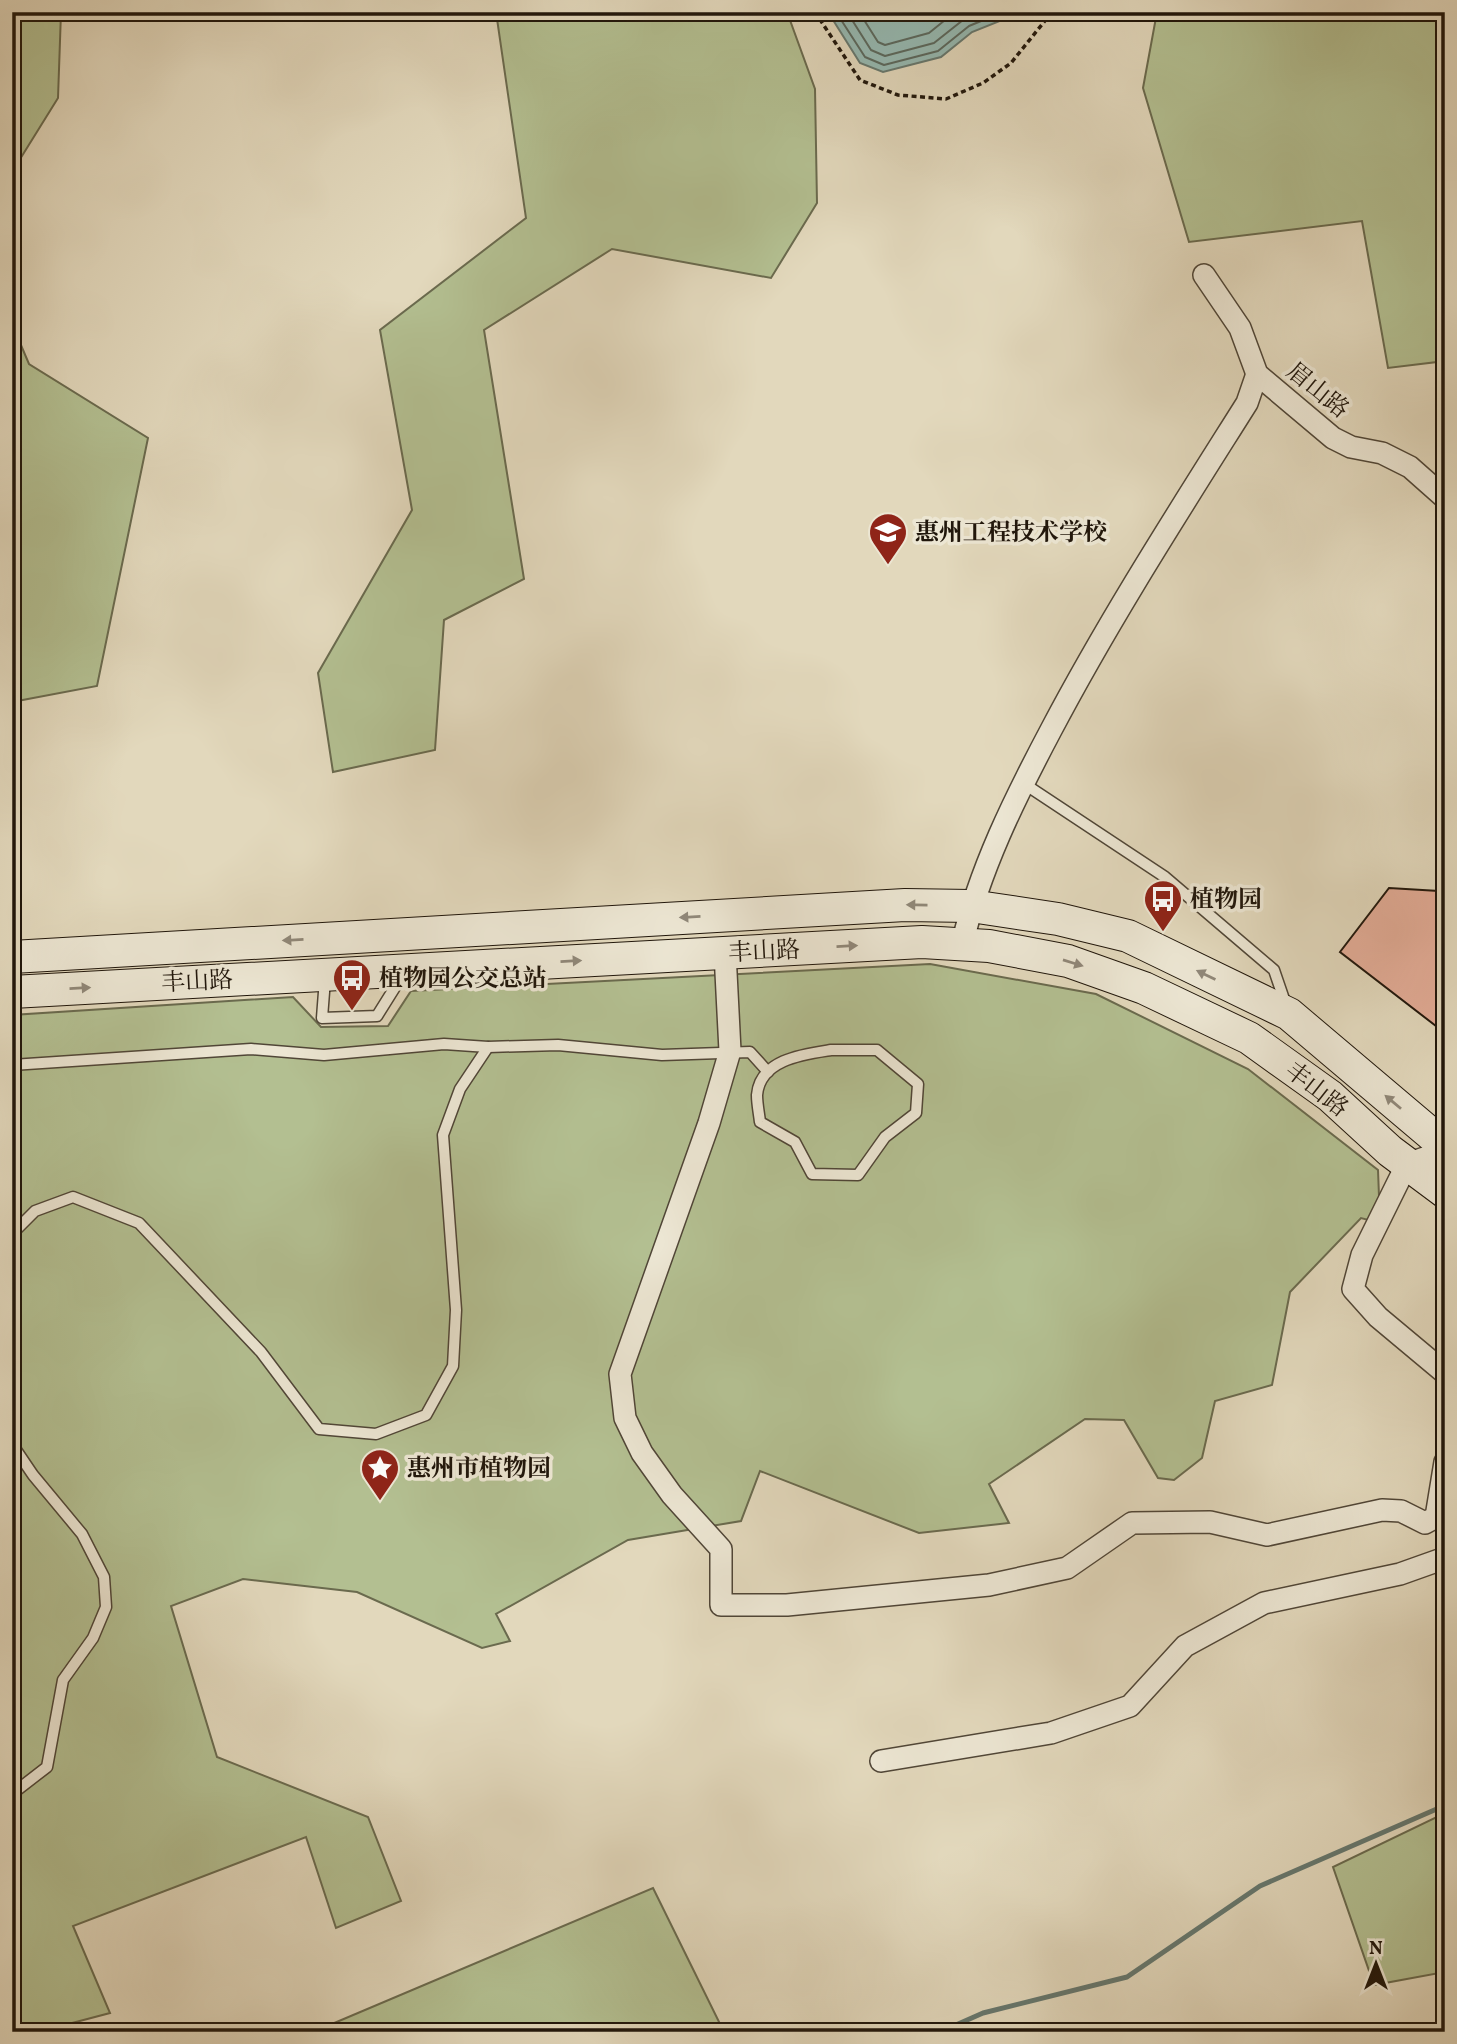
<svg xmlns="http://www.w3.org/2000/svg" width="1457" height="2044" viewBox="0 0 1457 2044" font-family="Vollkorn,'Noto Serif SC',serif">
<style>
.green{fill:#b3bf91;stroke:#6a6a4e;stroke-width:2}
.water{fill:#95b9b2;stroke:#66786f;stroke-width:2}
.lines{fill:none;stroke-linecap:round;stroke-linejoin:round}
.shore{stroke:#5a685e;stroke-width:2}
.stream{stroke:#66786f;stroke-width:5}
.building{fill:#e3ac97;stroke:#20160b;stroke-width:2}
.lane-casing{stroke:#504637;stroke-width:13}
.street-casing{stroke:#504637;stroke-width:24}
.secondary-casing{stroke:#20160b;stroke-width:34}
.path{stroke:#20160b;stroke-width:3.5;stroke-dasharray:5 3.5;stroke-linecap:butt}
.lane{stroke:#ece6d3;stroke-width:10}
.street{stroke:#ece6d3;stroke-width:21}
.secondary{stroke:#ece6d3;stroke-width:32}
.oneway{fill:#908879}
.labels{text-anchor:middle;stroke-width:7;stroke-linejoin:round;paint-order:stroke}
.street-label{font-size:24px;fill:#20160b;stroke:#ece6d3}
.poi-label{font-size:24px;font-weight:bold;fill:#20160b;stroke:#ece6d3;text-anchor:start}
</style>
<rect width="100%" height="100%" fill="#e2d8bc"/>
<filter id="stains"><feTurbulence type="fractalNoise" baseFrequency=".00286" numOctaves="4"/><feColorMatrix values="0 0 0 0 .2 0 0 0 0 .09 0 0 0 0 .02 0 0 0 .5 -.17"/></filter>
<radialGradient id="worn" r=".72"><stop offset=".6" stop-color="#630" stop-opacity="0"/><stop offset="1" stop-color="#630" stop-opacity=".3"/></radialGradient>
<g class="green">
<polygon points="12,12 61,12 58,98 12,172"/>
<polygon points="496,12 787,12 815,89 817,203 771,278 612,249 484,330 524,579 444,620 435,750 333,772 318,673 412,510 380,330 526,218"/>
<polygon points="1157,12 1445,12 1445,361 1388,368 1362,221 1189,242 1143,88"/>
<polygon points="12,324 29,364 148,438 97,686 12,702"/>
<polygon points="930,964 1096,994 1248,1069 1378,1170 1380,1223 1361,1218 1290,1292 1272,1385 1215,1401 1202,1458 1174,1480 1158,1478 1124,1420 1085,1419 989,1484 1009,1523 919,1533 760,1471 741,1521 628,1540 496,1614 510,1641 482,1648 357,1592 243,1579 171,1606 217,1757 368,1817 401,1901 336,1928 306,1837 73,1926 110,2013 38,2032 12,2032 12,1015 293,997 321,1027 388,1026 411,991"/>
<polygon points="1445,1813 1445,1972 1374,1985 1333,1867"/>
<polygon points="653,1888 724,2032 313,2032"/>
</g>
<polygon class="water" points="828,12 1022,12 972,32 941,57 883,72 860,63"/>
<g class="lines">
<g class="shore">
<polyline points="836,12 865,57 884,65 938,51 969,26 1003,12"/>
<polyline points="847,12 871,50 885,56 934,43 963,20 980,12"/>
<polyline points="859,12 878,42 885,45 929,33 955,12"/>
</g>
<polyline class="stream" points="940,2032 983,2013 1127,1977 1260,1886 1439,1808"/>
</g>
<polygon class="building" points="1389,888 1439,891 1445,894 1445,1033 1340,952"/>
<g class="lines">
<defs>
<g id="lane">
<polyline points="1023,783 1165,877 1274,970 1286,1005"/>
<polyline points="325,979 322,1018 377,1016 402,976"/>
<path d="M 831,1050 L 877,1050 L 918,1084 L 916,1113 L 885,1137 L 858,1175 L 812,1174 L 795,1142 L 760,1122 C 759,1113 757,1104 757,1095 C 760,1059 805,1054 831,1050 Z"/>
<polyline points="12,1065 251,1049 324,1055 444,1044 488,1047 558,1045 662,1055 750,1052 768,1072"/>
<polyline points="12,1234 35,1211 73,1197 139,1223 261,1352 319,1429 376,1434 426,1415 453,1366 456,1310 443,1135 460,1089 488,1047"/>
<polyline points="12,1444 33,1475 82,1534 104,1577 106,1607 93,1638 63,1680 47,1767 12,1794"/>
</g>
<g id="street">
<polyline points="1204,275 1240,328 1257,374 1333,438 1351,447 1382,453 1410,467 1445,498"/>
<path d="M 962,945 C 979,870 1015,798 1051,730 C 1110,618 1179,511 1247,403 L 1257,374"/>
<polyline points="725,953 730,1051 709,1123 620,1374 625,1418 642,1453 672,1495 721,1549 721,1605 787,1605 989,1585 1067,1568 1132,1523 1210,1522 1267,1535 1382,1510 1401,1511 1425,1523 1436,1517 1445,1462"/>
<polyline points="1445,1151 1407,1164 1362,1255 1353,1289 1378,1317 1445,1373"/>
<polyline points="881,1761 1051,1733 1130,1706 1185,1646 1264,1603 1400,1574 1445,1558"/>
</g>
<g id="secondary">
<polyline points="12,957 905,905 971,906 1058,919 1128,936 1289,1014 1445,1146"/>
<polyline points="12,992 922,942 989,946 1068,961 1144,988 1249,1038 1330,1096 1390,1151 1445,1192"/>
</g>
</defs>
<use href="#lane" class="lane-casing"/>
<use href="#street" class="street-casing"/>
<use href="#secondary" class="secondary-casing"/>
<polyline class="path" points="815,12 860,80 898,95 946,99 983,83 1011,63 1052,12"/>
<use href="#lane" class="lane"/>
<use href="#street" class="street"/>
<use href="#secondary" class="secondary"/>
</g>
<defs><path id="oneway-solid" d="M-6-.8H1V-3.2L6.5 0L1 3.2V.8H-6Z" transform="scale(1.75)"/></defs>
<g class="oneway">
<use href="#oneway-solid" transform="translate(917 905) rotate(-179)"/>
<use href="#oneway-solid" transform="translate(690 917) rotate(177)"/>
<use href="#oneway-solid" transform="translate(293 940) rotate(177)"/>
<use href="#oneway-solid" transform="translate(847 946) rotate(-3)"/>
<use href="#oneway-solid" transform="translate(571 961) rotate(-3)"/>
<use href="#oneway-solid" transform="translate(1073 963) rotate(17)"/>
<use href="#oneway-solid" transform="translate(1206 975) rotate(-154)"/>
<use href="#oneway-solid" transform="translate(80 988) rotate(-3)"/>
<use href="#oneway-solid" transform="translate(1393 1102) rotate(-140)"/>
</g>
<defs>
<symbol id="school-pin" viewBox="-11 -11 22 30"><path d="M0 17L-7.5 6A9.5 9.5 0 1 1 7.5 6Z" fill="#8f2418" stroke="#ece6d3"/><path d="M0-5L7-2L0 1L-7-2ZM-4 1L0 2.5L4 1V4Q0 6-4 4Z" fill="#fff"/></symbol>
<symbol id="bus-pin" viewBox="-11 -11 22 30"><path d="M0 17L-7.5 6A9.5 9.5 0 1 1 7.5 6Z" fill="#8f2418" stroke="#ece6d3"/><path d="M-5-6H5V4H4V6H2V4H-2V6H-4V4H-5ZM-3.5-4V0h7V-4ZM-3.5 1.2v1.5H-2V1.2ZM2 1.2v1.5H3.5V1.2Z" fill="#fff"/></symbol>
<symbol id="sight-pin" viewBox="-11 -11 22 30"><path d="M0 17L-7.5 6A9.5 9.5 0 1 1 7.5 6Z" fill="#8f2418" stroke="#ece6d3"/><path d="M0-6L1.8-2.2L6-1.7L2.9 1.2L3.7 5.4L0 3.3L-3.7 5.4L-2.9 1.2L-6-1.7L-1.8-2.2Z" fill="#fff"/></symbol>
</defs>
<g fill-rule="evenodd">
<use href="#school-pin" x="866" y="510" width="44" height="60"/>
<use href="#bus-pin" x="1141" y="877" width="44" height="60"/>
<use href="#bus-pin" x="330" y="956" width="44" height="60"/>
<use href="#sight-pin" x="358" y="1446" width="44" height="60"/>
</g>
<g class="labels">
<g class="street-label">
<text transform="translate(1318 390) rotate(39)" y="8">眉山路</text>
<text transform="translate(764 951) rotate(-3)" y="8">丰山路</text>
<text transform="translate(197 981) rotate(-3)" y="8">丰山路</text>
<text transform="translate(1317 1089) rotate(38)" y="8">丰山路</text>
</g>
<g class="poi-label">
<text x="915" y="540">惠州工程技术学校</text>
<text x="1190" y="907">植物园</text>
<text x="379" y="986">植物园公交总站</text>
<text x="407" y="1476">惠州市植物园</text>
</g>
</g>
<rect width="1457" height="2044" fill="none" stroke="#e2d8bc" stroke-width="42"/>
<rect x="14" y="14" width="1429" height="2016" fill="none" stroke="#20160b" stroke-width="3.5"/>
<rect x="21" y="21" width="1415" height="2002" fill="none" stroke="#20160b" stroke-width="2"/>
<g transform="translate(1376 1964)" stroke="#ece6d3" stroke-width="5" paint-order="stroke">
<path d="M0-5L12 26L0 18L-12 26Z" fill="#20160b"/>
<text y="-10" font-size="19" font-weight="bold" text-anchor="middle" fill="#20160b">N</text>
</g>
<rect width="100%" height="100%" filter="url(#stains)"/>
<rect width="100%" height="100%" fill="url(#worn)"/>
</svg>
